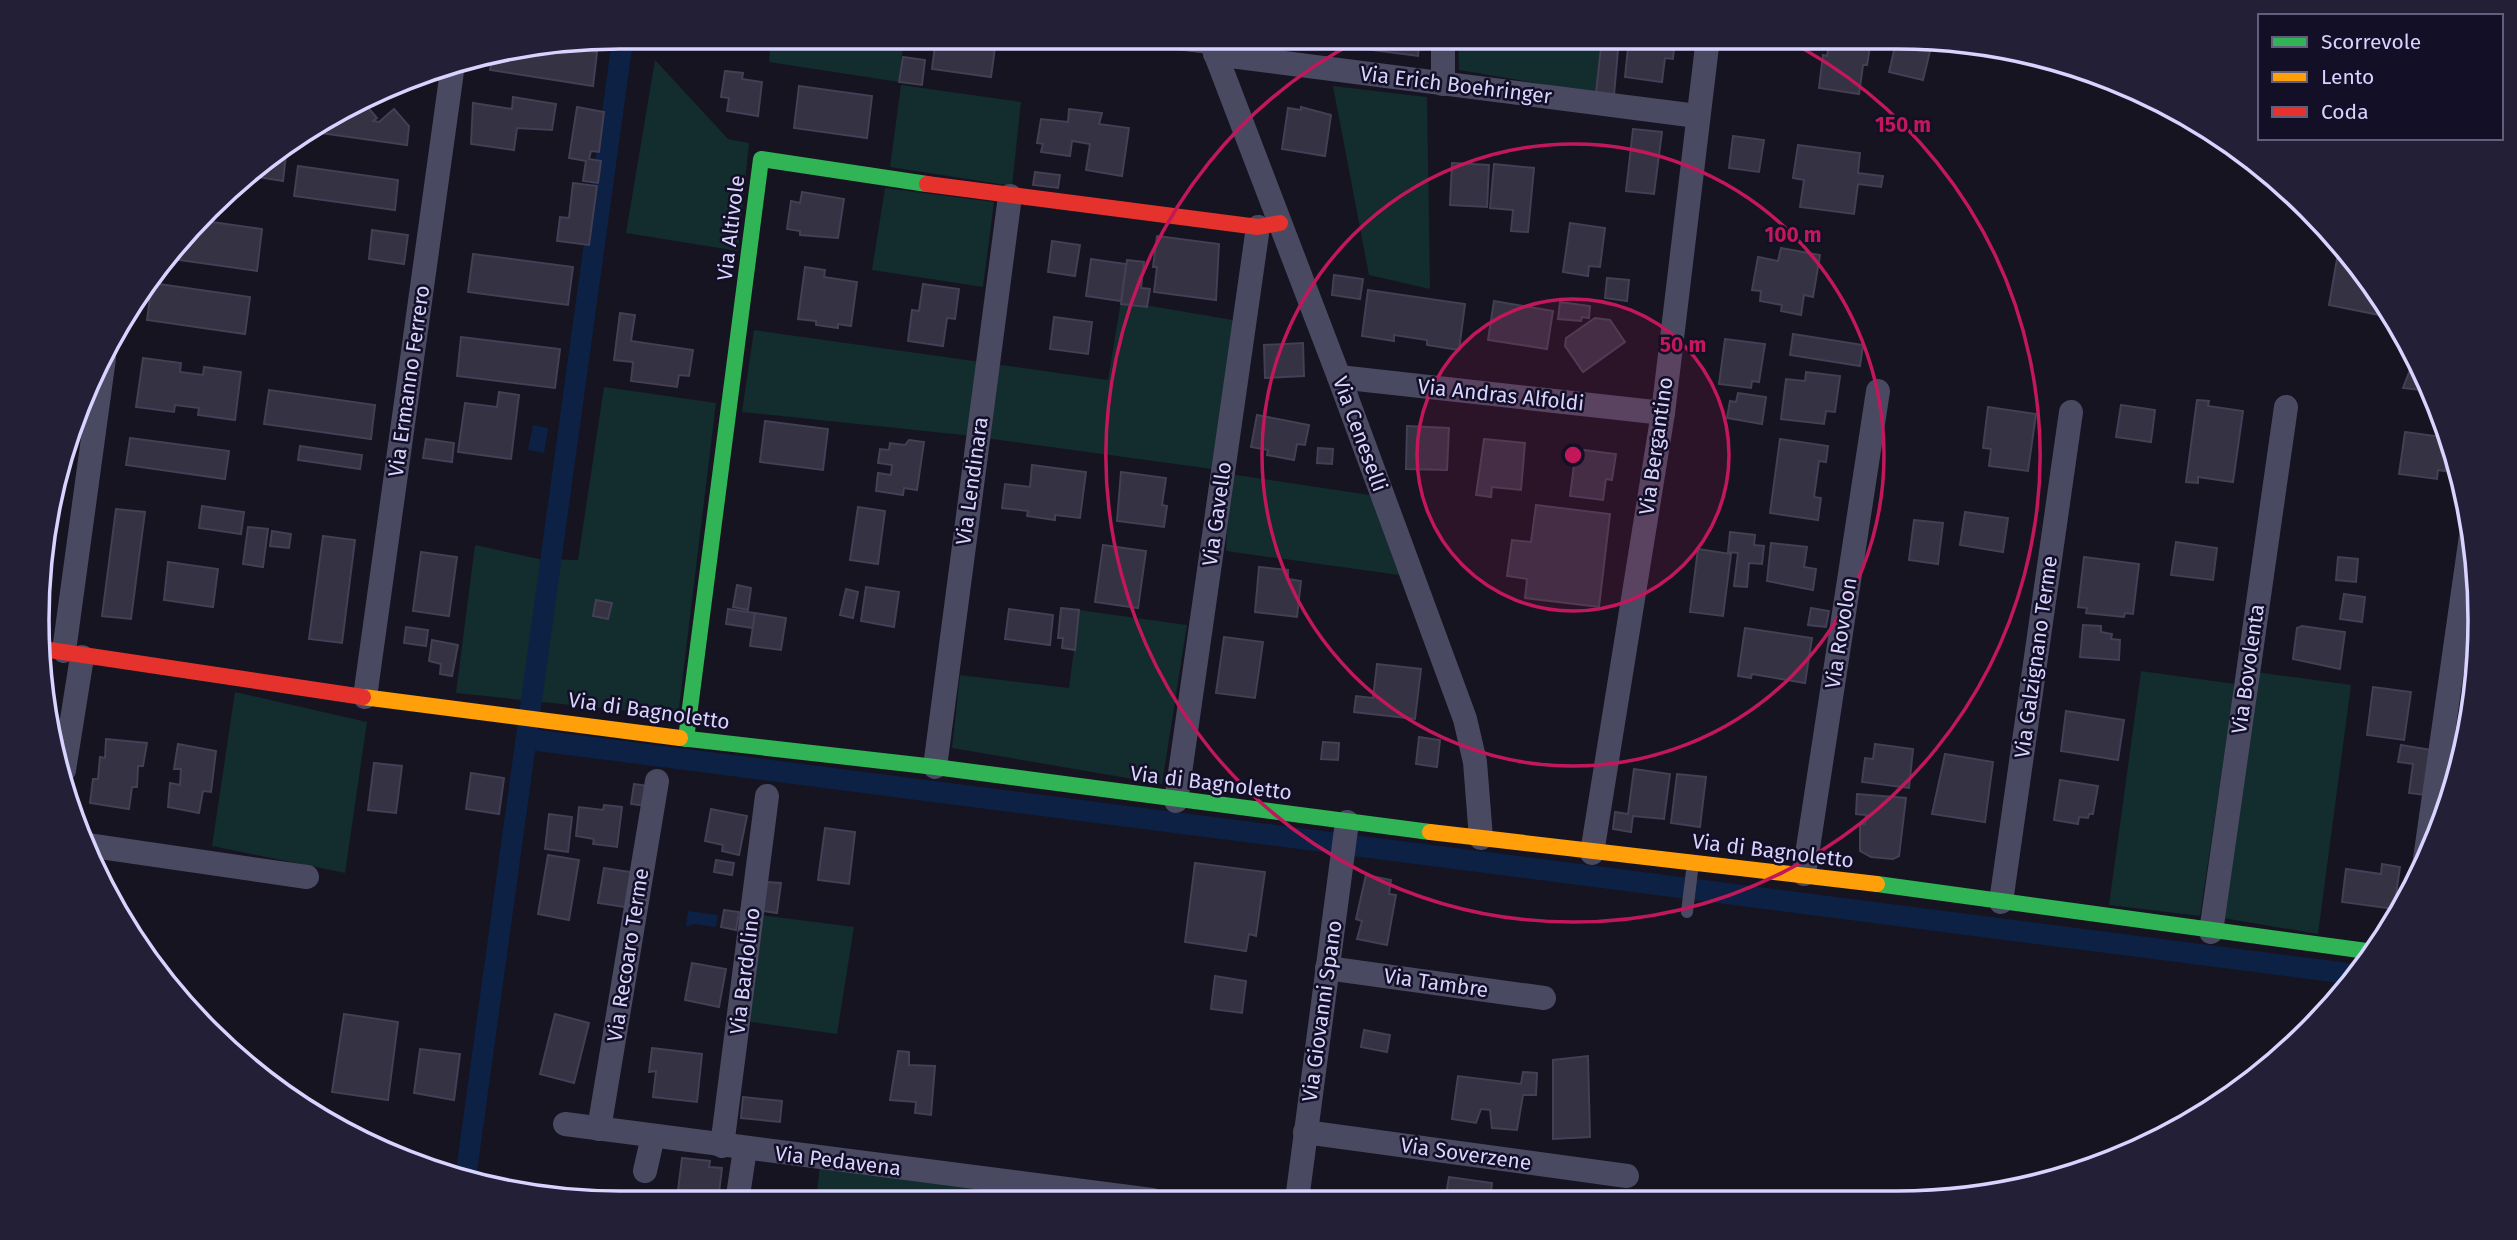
<svg xmlns="http://www.w3.org/2000/svg" width="2517" height="1240" viewBox="0 0 2517 1240" font-family="'Fira Sans',sans-serif">
<style>
.green{fill:#132c2d}
.water{fill:#0d2144}
.lines{fill:none;stroke-linecap:round;stroke-linejoin:round}
.canal{stroke:#0d2144;stroke-width:21}
.building{fill:#343243;stroke:#433f54;stroke-width:2}
.lane{stroke:#4a4962;stroke-width:12}
.street{stroke:#4a4962;stroke-width:24}
.fast{stroke:#30b455;stroke-width:16}
.slow{stroke:#ff9f0a;stroke-width:16}
.jam{stroke:#e5322d;stroke-width:16}
.ring{fill:none;stroke:#c2185b;stroke-width:3.5}
.labels{text-anchor:middle;stroke-width:5;stroke-linejoin:round;paint-order:stroke}
.street-label{font-size:21px;fill:#d9d4ff;stroke:#130f26}
.rim{fill:none;stroke:#d9d4ff;stroke-width:3.5}
.centre{fill:#c2185b;stroke:#130f26;stroke-width:3.5}
.ring-label{font-size:21px;text-anchor:middle;font-weight:bold;fill:#c2185b;stroke:#130f26;stroke-width:5;stroke-linejoin:round;paint-order:stroke}
</style>
<rect width="100%" height="100%" fill="#161421"/>
<g class="green">
<polygon points="771,37 904,37 899,82 769,62"/>
<polygon points="1458,38 1601,38 1596,93 1459,70"/>
<polygon points="655,60 728,139 749,143 738,251 626,233"/>
<polygon points="901,85 1021,102 1012,186 890,167"/>
<polygon points="1333,86 1427,97 1430,289 1369,275"/>
<polygon points="885,188 994,202 983,287 872,270"/>
<polygon points="1121,301 1233,320 1212,469 963,435 742,412 754,330 1108,380"/>
<polygon points="604,387 716,403 678,716 456,693 475,545 539,559 578,560"/>
<polygon points="1230,474 1370,495 1399,575 1226,551"/>
<polygon points="1079,610 1187,625 1162,784 952,748 960,675 1069,688"/>
<polygon points="2141,671 2235,684 2200,916 2109,905"/>
<polygon points="2256,672 2351,685 2318,934 2223,918"/>
<polygon points="235,692 367,722 345,873 212,846"/>
<polygon points="760,915 854,927 837,1034 744,1021"/>
<polygon points="820,1165 1055,1201 816,1201"/>
</g>
<g class="water">
<polygon points="533,425 548,428 544,453 528,450"/>
<polygon points="688,911 718,915 716,927 694,924 686,927"/>
</g>
<g class="lines">
<g class="canal">
<polyline points="526,739 2360,975"/>
<polyline points="465,1182 623,37"/>
</g>
</g>
<g class="building">
<polygon points="667,37 714,37 713,48 666,41"/>
<polygon points="936,37 996,40 991,77 932,69"/>
<polygon points="1341,37 1420,37 1418,56 1340,46"/>
<polygon points="1602,38 1608,38 1607,49 1618,50 1614,95 1596,93"/>
<polygon points="1629,38 1675,38 1673,59 1665,58 1662,82 1625,77"/>
<polygon points="1830,38 1876,38 1875,41 1871,40 1867,65 1863,65 1859,94 1819,88 1823,55 1827,56"/>
<polygon points="1897,38 1914,42 1913,47 1930,51 1923,80 1889,72"/>
<polygon points="560,47 597,52 593,86 490,70 492,58"/>
<polygon points="903,57 925,60 922,85 899,82"/>
<polygon points="725,71 743,73 742,79 762,82 758,116 727,111 729,98 721,97"/>
<polygon points="799,86 872,96 867,138 794,128"/>
<polygon points="513,97 556,104 552,130 517,128 514,150 471,144 473,103 512,109"/>
<polygon points="365,104 377,118 373,121 379,122 394,109 409,126 407,145 313,132"/>
<polygon points="577,107 604,112 599,152 591,151 589,159 601,161 598,183 583,181 586,161 569,158"/>
<polygon points="1301,107 1331,115 1325,156 1282,149 1288,108 1301,110"/>
<polygon points="1069,109 1102,113 1099,124 1129,128 1122,176 1086,170 1090,144 1072,141 1070,156 1041,152 1043,144 1037,143 1041,119 1068,122"/>
<polygon points="1633,129 1662,132 1654,194 1626,191"/>
<polygon points="1733,136 1764,140 1759,172 1729,168"/>
<polygon points="1798,145 1860,153 1858,173 1883,176 1881,187 1858,184 1854,214 1800,207 1804,180 1793,178"/>
<polygon points="287,146 283,181 246,175 265,158"/>
<polygon points="1452,163 1489,165 1487,207 1450,205"/>
<polygon points="1494,164 1534,168 1528,232 1511,231 1513,210 1490,208"/>
<polygon points="298,166 398,180 395,210 294,196"/>
<polygon points="1035,172 1060,175 1058,188 1033,185"/>
<polygon points="573,183 597,186 589,245 557,241 560,217 569,218"/>
<polygon points="802,192 844,199 838,238 800,235 800,231 787,229 791,201 800,203"/>
<polygon points="198,220 262,229 257,271 179,260 182,239 179,239"/>
<polygon points="1570,223 1605,228 1600,267 1589,266 1588,276 1563,272"/>
<polygon points="372,230 408,235 404,264 369,259"/>
<polygon points="1157,236 1219,244 1216,300 1154,292 1157,267 1153,267"/>
<polygon points="1052,241 1080,245 1075,276 1048,272"/>
<polygon points="2340,242 2394,318 2329,305"/>
<polygon points="1781,248 1820,255 1813,297 1804,295 1801,315 1781,311 1782,305 1760,301 1761,291 1752,290 1758,257 1778,261"/>
<polygon points="473,254 573,267 568,305 468,292"/>
<polygon points="1091,259 1126,264 1121,301 1086,296"/>
<polygon points="1127,260 1144,262 1141,288 1150,289 1147,307 1121,304"/>
<polygon points="805,267 825,270 824,277 857,282 851,326 838,324 838,328 816,325 816,321 798,319"/>
<polygon points="1334,275 1363,279 1360,299 1332,295"/>
<polygon points="1607,278 1629,280 1627,301 1605,298"/>
<polygon points="152,283 250,297 245,334 147,320"/>
<polygon points="923,284 959,289 955,319 947,318 943,346 908,341 912,310 919,311"/>
<polygon points="1368,290 1465,304 1459,350 1427,345 1427,340 1394,335 1394,341 1362,336"/>
<polygon points="1494,301 1553,311 1547,349 1488,340"/>
<polygon points="1560,302 1590,306 1589,318 1582,317 1581,321 1558,319"/>
<polygon points="620,313 635,315 631,341 693,350 689,376 679,375 677,387 631,381 633,362 614,360"/>
<polygon points="1054,317 1092,322 1088,354 1050,349"/>
<polygon points="1595,318 1610,320 1625,342 1583,372 1565,346 1566,338"/>
<polygon points="1793,334 1863,345 1860,366 1790,355"/>
<polygon points="461,337 560,349 555,388 457,376"/>
<polygon points="1725,339 1765,344 1759,382 1752,381 1751,388 1719,384"/>
<polygon points="1303,343 1304,376 1265,378 1264,345"/>
<polygon points="2415,357 2430,391 2403,388"/>
<polygon points="143,358 181,363 180,372 203,375 204,367 241,372 235,420 198,415 199,408 175,405 174,412 136,407"/>
<polygon points="1806,372 1840,376 1835,412 1826,411 1824,424 1781,419 1786,379 1805,381"/>
<polygon points="269,390 375,405 371,439 264,424"/>
<polygon points="499,392 519,395 511,459 458,452 465,403 497,407"/>
<polygon points="1738,393 1766,397 1762,424 1727,418 1730,401 1736,402"/>
<polygon points="2197,400 2209,401 2208,406 2243,411 2233,482 2198,477 2198,483 2186,482"/>
<polygon points="2121,405 2155,410 2151,442 2116,437"/>
<polygon points="1988,407 2036,414 2028,471 1989,466 1991,449 1983,448"/>
<polygon points="1257,415 1309,425 1305,445 1297,444 1294,460 1267,455 1268,450 1251,447"/>
<polygon points="765,421 828,429 823,470 760,462"/>
<polygon points="1407,426 1449,428 1447,470 1406,469"/>
<polygon points="2405,432 2443,437 2441,452 2447,453 2445,471 2438,470 2437,479 2399,474"/>
<polygon points="130,438 229,451 225,479 126,465"/>
<polygon points="426,439 454,443 452,462 423,458"/>
<polygon points="1484,439 1525,443 1521,490 1492,487 1491,497 1476,495"/>
<polygon points="1780,439 1828,446 1826,462 1819,461 1814,497 1821,498 1818,520 1770,513"/>
<polygon points="909,440 924,442 917,490 904,488 903,495 876,491 878,473 891,475 892,465 878,463 880,449 889,450 890,443 905,445"/>
<polygon points="300,446 362,455 360,469 298,460"/>
<polygon points="1318,448 1333,449 1332,464 1317,463"/>
<polygon points="1576,449 1616,454 1612,480 1606,479 1603,500 1570,496"/>
<polygon points="1032,465 1086,472 1080,518 1055,515 1055,520 1027,516 1028,511 1002,508 1005,484 1030,487"/>
<polygon points="1121,472 1166,478 1162,505 1167,506 1164,527 1117,521"/>
<polygon points="1536,505 1610,514 1599,607 1525,598 1527,579 1507,576 1512,540 1531,542"/>
<polygon points="202,506 244,512 241,534 199,528"/>
<polygon points="858,507 885,511 878,564 850,560"/>
<polygon points="116,509 145,512 131,619 102,616"/>
<polygon points="1965,512 2008,518 2003,552 1960,545"/>
<polygon points="1914,520 1943,523 1938,564 1909,560"/>
<polygon points="248,527 268,529 263,567 243,564"/>
<polygon points="272,531 291,534 289,548 270,546"/>
<polygon points="1730,532 1755,535 1754,545 1764,546 1762,564 1749,563 1747,587 1734,586 1738,553 1728,552"/>
<polygon points="323,536 355,540 342,643 309,639"/>
<polygon points="2176,542 2217,548 2213,580 2171,575"/>
<polygon points="1771,543 1807,547 1804,567 1816,569 1813,590 1767,581"/>
<polygon points="1103,545 1146,551 1138,608 1095,602"/>
<polygon points="1698,549 1731,554 1723,616 1690,612"/>
<polygon points="421,552 457,557 449,616 413,611"/>
<polygon points="2084,557 2139,564 2133,614 2125,613 2124,617 2086,613 2087,608 2078,607"/>
<polygon points="2338,557 2358,559 2356,582 2336,580"/>
<polygon points="168,562 218,569 213,607 164,600"/>
<polygon points="1259,567 1288,570 1288,579 1301,581 1297,617 1255,612"/>
<polygon points="737,585 751,588 748,610 733,607"/>
<polygon points="866,587 899,592 894,627 861,621"/>
<polygon points="846,589 858,592 853,618 840,615"/>
<polygon points="2344,594 2365,597 2362,622 2340,619"/>
<polygon points="596,600 612,603 608,619 593,616"/>
<polygon points="1061,608 1079,610 1075,650 1062,648 1063,638 1058,638"/>
<polygon points="1811,608 1829,611 1826,627 1808,625"/>
<polygon points="728,609 755,613 753,628 726,624"/>
<polygon points="1009,609 1053,615 1050,645 1005,639"/>
<polygon points="755,613 786,618 781,650 750,646"/>
<polygon points="2083,625 2101,626 2101,632 2112,634 2111,639 2120,640 2119,660 2080,657"/>
<polygon points="2302,626 2345,632 2340,669 2293,659 2297,628"/>
<polygon points="406,627 428,630 426,646 404,643"/>
<polygon points="1745,628 1812,638 1805,683 1752,674 1751,678 1738,676"/>
<polygon points="1224,637 1263,642 1255,698 1216,693"/>
<polygon points="432,640 458,645 452,676 440,674 441,664 429,661"/>
<polygon points="1377,664 1421,669 1415,719 1354,712 1356,696 1373,698"/>
<polygon points="2373,687 2411,692 2404,740 2367,735"/>
<polygon points="2066,711 2124,720 2118,760 2061,751"/>
<polygon points="1419,737 1440,740 1437,767 1416,764"/>
<polygon points="106,739 147,743 143,766 138,766 137,787 132,787 129,809 90,803 93,779 98,779 100,757 105,758"/>
<polygon points="1323,742 1339,743 1338,760 1321,759"/>
<polygon points="178,744 216,751 211,792 203,791 199,813 168,807 170,783 180,785 181,769 174,769"/>
<polygon points="1875,744 1913,749 1909,788 1862,782 1865,758 1873,759"/>
<polygon points="2401,745 2432,750 2425,795 2409,793 2413,764 2398,762"/>
<polygon points="1945,754 1993,762 1985,822 1932,814"/>
<polygon points="374,763 402,766 396,813 368,810"/>
<polygon points="1634,769 1670,774 1664,819 1633,816 1631,832 1613,829 1615,812 1628,814"/>
<polygon points="471,773 504,778 499,814 466,809"/>
<polygon points="1677,774 1706,777 1700,827 1671,823"/>
<polygon points="2060,780 2098,786 2093,814 2089,814 2088,818 2079,817 2078,824 2054,820"/>
<polygon points="634,784 649,786 646,806 631,804"/>
<polygon points="1857,794 1906,798 1899,856 1893,859 1871,857 1860,851 1860,824 1865,824 1866,815 1856,814"/>
<polygon points="604,805 622,807 617,847 593,844 594,839 576,836 579,807 603,810"/>
<polygon points="711,809 747,816 739,855 722,851 723,845 705,841"/>
<polygon points="549,814 572,817 568,852 545,849"/>
<polygon points="825,828 855,832 849,884 818,880"/>
<polygon points="548,855 579,860 569,920 538,914"/>
<polygon points="716,860 734,863 732,875 714,872"/>
<polygon points="1195,863 1265,872 1256,936 1249,934 1246,951 1185,942"/>
<polygon points="2382,864 2400,867 2394,909 2342,902 2346,869 2381,874"/>
<polygon points="604,868 637,873 632,908 598,903"/>
<polygon points="1366,875 1391,880 1389,894 1396,895 1387,945 1357,939 1362,921 1356,919"/>
<polygon points="767,882 781,883 777,913 763,911"/>
<polygon points="724,910 739,912 736,930 721,927"/>
<polygon points="692,963 726,969 719,1007 685,1000"/>
<polygon points="1215,976 1246,981 1242,1013 1211,1009"/>
<polygon points="344,1014 398,1022 388,1100 332,1092"/>
<polygon points="555,1014 589,1023 574,1083 540,1074"/>
<polygon points="1364,1030 1390,1035 1387,1052 1361,1047"/>
<polygon points="652,1048 702,1054 697,1102 653,1097 656,1071 649,1072"/>
<polygon points="420,1049 460,1054 454,1100 414,1093"/>
<polygon points="898,1051 909,1052 909,1065 935,1066 931,1115 915,1113 916,1102 890,1100"/>
<polygon points="1588,1056 1590,1137 1553,1139 1553,1060"/>
<polygon points="1523,1072 1537,1073 1536,1095 1523,1095 1517,1130 1492,1128 1490,1110 1481,1109 1476,1123 1452,1119 1458,1076 1521,1084"/>
<polygon points="743,1097 782,1101 780,1122 741,1118"/>
<polygon points="682,1158 710,1161 709,1167 722,1168 718,1201 696,1198 697,1192 678,1190"/>
<polygon points="1449,1177 1492,1183 1490,1200 1445,1200"/>
</g>
<g class="lines">
<polyline class="lane" points="1687,912 1693,863"/>
<g class="street">
<polyline points="1168,37 1211,42"/>
<polyline points="1209,37 1339,377 1465,719 1475,762 1481,838"/>
<polyline points="1215,54 1697,116"/>
<polyline points="1443,84 1443,38"/>
<polyline points="1339,377 1663,413"/>
<polyline points="64,651 104,358"/>
<polyline points="365,697 453,64"/>
<polyline points="935,767 1010,196"/>
<polyline points="64,770 82,657"/>
<polyline points="1176,801 1258,227"/>
<polyline points="87,845 307,877"/>
<polyline points="1592,853 1663,413 1708,38"/>
<polyline points="2424,866 2472,529"/>
<polyline points="1804,874 1878,391"/>
<polyline points="2001,902 2071,412"/>
<polyline points="2211,932 2286,407"/>
<polyline points="1327,968 1544,998"/>
<polyline points="565,1124 1152,1200"/>
<polyline points="599,1129 657,781"/>
<polyline points="1305,1132 1627,1176"/>
<polyline points="722,1146 767,796"/>
<polyline points="645,1171 653,1136"/>
<polyline points="1297,1200 1347,822"/>
<polyline points="737,1202 745,1149"/>
</g>
<g class="fast">
<polyline points="680,738 935,767 1430,832"/>
<polyline points="686,739 761,159 927,184"/>
<polyline points="1877,884 2374,952"/>
</g>
<g class="slow">
<polyline points="363,697 680,738"/>
<polyline points="1430,832 1877,884"/>
</g>
<g class="jam">
<polyline points="927,184 1258,227 1280,223"/>
<polyline points="43,649 363,697"/>
</g>
</g>
<circle cx="1573" cy="455" r="156" fill="#c2185b" fill-opacity=".12"/>
<g class="ring">
<circle cx="1573" cy="455" r="156"/>
<circle cx="1573" cy="455" r="311"/>
<path d="M1785 39A467 467 0 1 1 1361 39"/>
</g>
<g class="labels">
<g class="street-label">
<text transform="translate(1456 85) rotate(7)" y="7">Via Erich Boehringer</text>
<text transform="translate(731 228) rotate(-83)" y="7">Via Altivole</text>
<text transform="translate(409 381) rotate(-82)" y="7">Via Ermanno Ferrero</text>
<text transform="translate(1501 395) rotate(6)" y="7">Via Andras Alfoldi</text>
<text transform="translate(1360 434) rotate(70)" y="7">Via Ceneselli</text>
<text transform="translate(1656 446) rotate(-82)" y="7">Via Bergantino</text>
<text transform="translate(972 481) rotate(-82)" y="7">Via Lendinara</text>
<text transform="translate(1217 514) rotate(-82)" y="7">Via Gavello</text>
<text transform="translate(1841 633) rotate(-81)" y="7">Via Rovolon</text>
<text transform="translate(2036 657) rotate(-82)" y="7">Via Galzignano Terme</text>
<text transform="translate(2248 669) rotate(-82)" y="7">Via Bovolenta</text>
<text transform="translate(649 711) rotate(8)" y="7">Via di Bagnoletto</text>
<text transform="translate(1211 783) rotate(7)" y="7">Via di Bagnoletto</text>
<text transform="translate(1773 851) rotate(7)" y="7">Via di Bagnoletto</text>
<text transform="translate(628 955) rotate(-81)" y="7">Via Recoaro Terme</text>
<text transform="translate(745 971) rotate(-83)" y="7">Via Bardolino</text>
<text transform="translate(1436 983) rotate(8)" y="7">Via Tambre</text>
<text transform="translate(1322 1011) rotate(-82)" y="7">Via Giovanni Spano</text>
<text transform="translate(1466 1154) rotate(8)" y="7">Via Soverzene</text>
<text transform="translate(838 1161) rotate(7)" y="7">Via Pedavena</text>
</g>
</g>
<path d="M0 0H2517V1240H0ZM620 49H1897A571 571 0 0 1 2468 620V620A571 571 0 0 1 1897 1191H620A571 571 0 0 1 49 620V620A571 571 0 0 1 620 49Z" fill="#231f37" fill-rule="evenodd"/>
<path class="rim" d="M620 49H1897A571 571 0 0 1 2468 620V620A571 571 0 0 1 1897 1191H620A571 571 0 0 1 49 620V620A571 571 0 0 1 620 49Z"/>
<circle cx="1573" cy="455" r="10" class="centre"/>
<g class="ring-label">
<text x="1903" y="132">150 m</text>
<text x="1793" y="242">100 m</text>
<text x="1683" y="352">50 m</text>
</g>
<rect x="2258" y="14" width="245" height="126" fill="#130f26" stroke="#625e7d" stroke-width="2"/>
<rect x="2272" y="37" width="35" height="10" fill="#30b455" stroke="#625e7d" stroke-width="2"/>
<text x="2321" y="49" font-size="21" fill="#d9d4ff">Scorrevole</text>
<rect x="2272" y="72" width="35" height="10" fill="#ff9f0a" stroke="#625e7d" stroke-width="2"/>
<text x="2321" y="84" font-size="21" fill="#d9d4ff">Lento</text>
<rect x="2272" y="107" width="35" height="10" fill="#e5322d" stroke="#625e7d" stroke-width="2"/>
<text x="2321" y="119" font-size="21" fill="#d9d4ff">Coda</text>
</svg>
